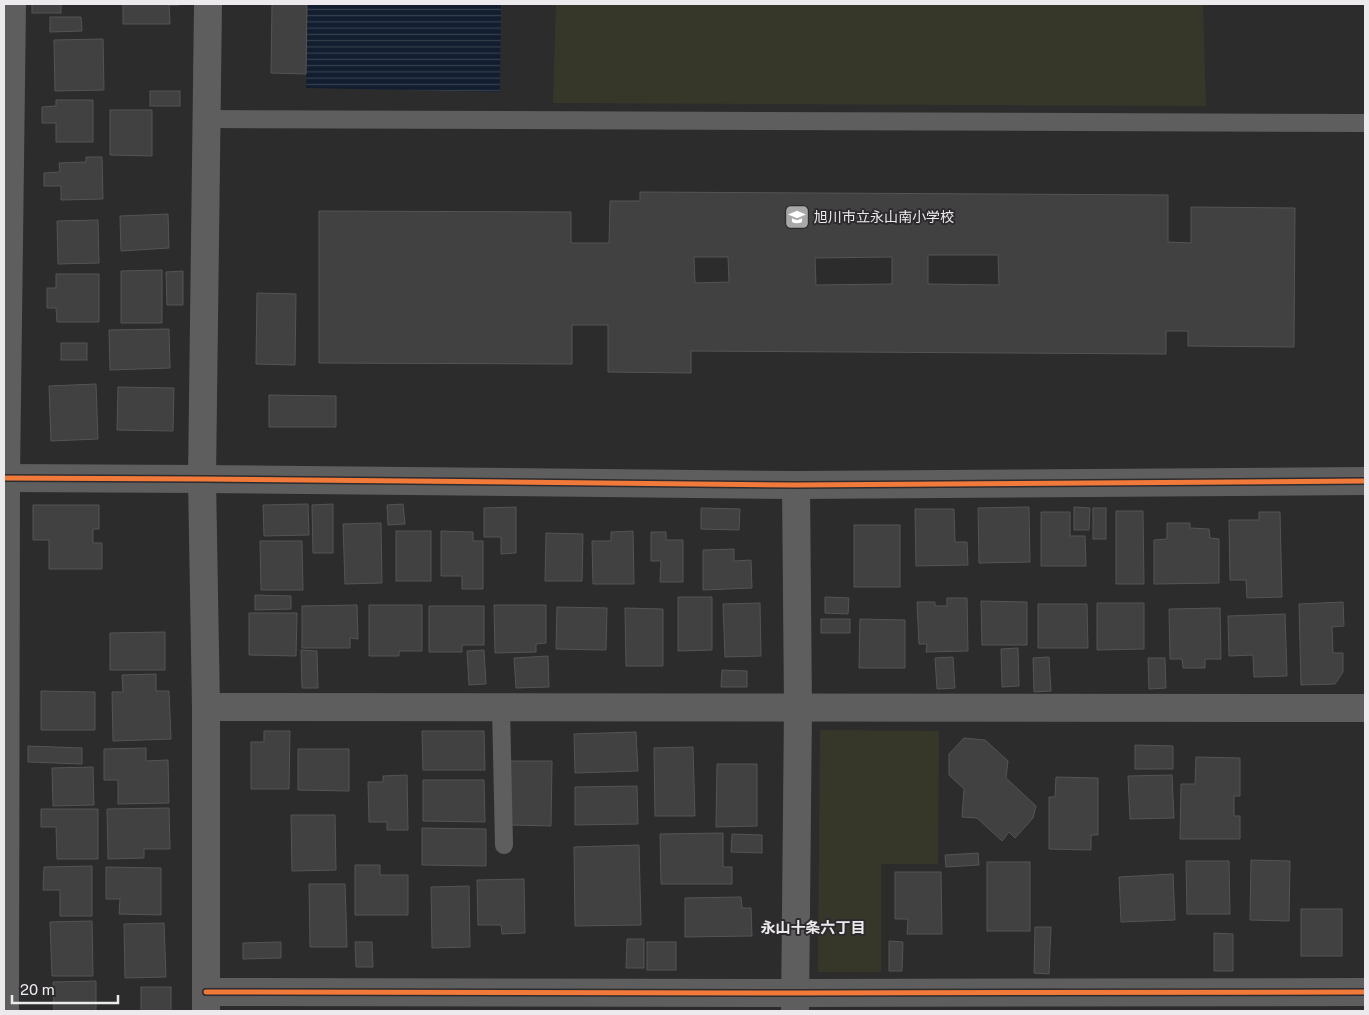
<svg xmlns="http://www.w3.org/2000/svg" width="1369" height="1015" viewBox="0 0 1369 1015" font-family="'Public Sans','Noto Sans JP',sans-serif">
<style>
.green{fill:#363729}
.water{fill:url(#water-rules)}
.building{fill:#424142;stroke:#555455;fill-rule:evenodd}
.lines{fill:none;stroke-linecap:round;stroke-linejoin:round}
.lane{stroke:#5e5e5e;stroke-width:18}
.street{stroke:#5e5e5e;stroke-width:28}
.cycleway-casing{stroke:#2d2b2e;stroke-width:8}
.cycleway{stroke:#f17a3a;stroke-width:5}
.labels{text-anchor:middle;stroke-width:4;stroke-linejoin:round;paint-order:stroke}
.poi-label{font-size:14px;fill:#eceaec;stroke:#2d2b2e;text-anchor:start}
.neighbourhood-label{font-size:15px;font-weight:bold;fill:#eceaec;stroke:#2d2b2e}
</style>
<defs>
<pattern id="water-rules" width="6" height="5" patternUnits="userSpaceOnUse" patternTransform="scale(1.25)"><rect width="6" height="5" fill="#121e2f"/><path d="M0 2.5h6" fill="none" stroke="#353f4d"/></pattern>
</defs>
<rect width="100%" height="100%" fill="#2d2c2d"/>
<g class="green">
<polygon points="556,4 1203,4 1206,106 553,103"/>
<polygon points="820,730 939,731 938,864 881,864 881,972 818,972"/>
</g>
<polygon class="water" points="307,4 501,4 500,92 306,88"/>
<g class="building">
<rect x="32" y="4" width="29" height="9"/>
<polygon points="123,4 178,4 179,5 169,5 170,24 123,24"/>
<polygon points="272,4 307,4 306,74 271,73"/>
<polygon points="50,17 81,17 82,31 50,32"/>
<polygon points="103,39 104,90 55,91 54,40"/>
<rect x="150" y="91" width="30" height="15"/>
<polygon points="56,100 93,100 93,142 56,142 56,123 42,123 42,107 56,106"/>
<polygon points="110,110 152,110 152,156 110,155"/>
<polygon points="86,157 102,157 103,199 61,200 61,186 44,186 44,173 60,172 59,163 86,162"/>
<path d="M 640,192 L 1168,195 L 1168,242 L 1191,243 L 1191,207 L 1295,208 L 1294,347 L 1188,346 L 1188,331 L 1166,331 L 1166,354 L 691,351 L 691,373 L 608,372 L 608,325 L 572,325 L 572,364 L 319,363 L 319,211 L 571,212 L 571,243 L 609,243 L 610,201 L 640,201 ZM 928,255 L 998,255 L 999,285 L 928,284 ZM 694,257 L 728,257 L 729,282 L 695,283 ZM 892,257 L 892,284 L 816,285 L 815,258 Z"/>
<polygon points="168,214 169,248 121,251 120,216"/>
<polygon points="98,220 99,263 58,264 57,221"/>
<polygon points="162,270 162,323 121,323 121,271"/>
<polygon points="183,271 183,305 167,305 166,272"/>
<polygon points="56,274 99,274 99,322 57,322 56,308 47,308 47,288 56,288"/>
<polygon points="257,293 296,294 295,365 256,364"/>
<polygon points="169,329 170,368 110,370 109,330"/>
<rect x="61" y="343" width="26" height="17"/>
<polygon points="96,384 98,439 51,441 49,386"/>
<polygon points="118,387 174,388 173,431 117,430"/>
<polygon points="269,395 336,396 336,427 269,427"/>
<polygon points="308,504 309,535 264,536 263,505"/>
<polygon points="333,504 333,553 313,553 312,505"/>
<polygon points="403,504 405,524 388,525 387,505"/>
<polygon points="33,505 99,505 99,529 93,529 93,543 102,543 102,569 49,569 49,540 33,540"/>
<polygon points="516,507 516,553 501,554 501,537 484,537 484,508"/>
<polygon points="1029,507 1030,562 979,563 978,508"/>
<polygon points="1074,507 1090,508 1089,530 1074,530"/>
<polygon points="701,508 740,509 739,530 701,529"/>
<rect x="1093" y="508" width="13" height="31"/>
<polygon points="915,509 954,509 955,542 967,542 968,565 916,566"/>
<polygon points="1116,511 1143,511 1144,584 1116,584"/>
<polygon points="1041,512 1070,512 1070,536 1085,536 1086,566 1041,566"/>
<polygon points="1259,512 1280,512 1282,597 1247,598 1246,580 1230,580 1229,520 1259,520"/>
<polygon points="381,523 382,583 345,584 343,524"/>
<polygon points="1167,523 1190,523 1190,528 1209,529 1210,538 1219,539 1219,583 1154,584 1154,540 1167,539"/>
<rect x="854" y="525" width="46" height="62"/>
<rect x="396" y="531" width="35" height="50"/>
<polygon points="441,531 473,532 473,541 483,541 483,589 462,589 462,576 441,576"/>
<polygon points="633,531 634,584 593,584 592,541 611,541 611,532"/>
<polygon points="651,532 666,532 666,540 683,540 683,582 660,582 661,561 651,561"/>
<polygon points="546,533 583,534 582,581 545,581"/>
<polygon points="260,541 302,541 303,590 261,590"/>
<polygon points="734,549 734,561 751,560 752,588 703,590 703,550"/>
<polygon points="255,595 291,596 291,609 255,610"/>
<polygon points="678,597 712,597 712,650 678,651"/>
<polygon points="825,597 849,598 848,614 825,613"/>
<polygon points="947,598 967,598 968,651 926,652 927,644 919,644 917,602 935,602 935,606 947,606"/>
<polygon points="981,601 1027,602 1027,645 982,645"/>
<polygon points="1343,602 1344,626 1332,627 1333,653 1343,653 1343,672 1335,684 1301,685 1299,604"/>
<polygon points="760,603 761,656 725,657 723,604"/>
<polygon points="1097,603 1144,603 1144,649 1097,650"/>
<polygon points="1038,604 1087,604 1088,648 1038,648"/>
<polygon points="357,605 358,639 350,638 350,648 302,648 302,606"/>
<polygon points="369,605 422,605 422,651 399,651 399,656 369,656"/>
<polygon points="494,605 546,605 546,643 536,644 536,652 495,653"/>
<polygon points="429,606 484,606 484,645 462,645 462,652 429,652"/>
<polygon points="557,607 607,608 606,650 556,649"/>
<polygon points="625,608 663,609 663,666 626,666"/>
<polygon points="1220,608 1221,659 1205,659 1205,668 1183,668 1182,659 1170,659 1169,609"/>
<polygon points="249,613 297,613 296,656 249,655"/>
<polygon points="1285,614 1287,676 1254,677 1253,655 1229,656 1228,616"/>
<rect x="821" y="619" width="29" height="14"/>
<polygon points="860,619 905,620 905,668 859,668"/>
<polygon points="165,632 165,670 110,670 110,633"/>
<polygon points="1018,648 1019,686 1002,687 1001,649"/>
<polygon points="301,650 317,651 318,688 302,688"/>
<polygon points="484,650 486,684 469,685 467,651"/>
<polygon points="548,656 549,687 516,688 514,658"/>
<polygon points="953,657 955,688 937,689 935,658"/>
<polygon points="1049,657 1051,691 1034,692 1033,658"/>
<polygon points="1148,658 1165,658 1166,688 1149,689"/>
<polygon points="722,670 747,671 747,687 721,687"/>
<polygon points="156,674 156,691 169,691 171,739 113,741 112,692 123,692 122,675"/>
<polygon points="41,691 95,692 95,730 41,730"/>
<polygon points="264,731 290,731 289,789 251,789 251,742 264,742"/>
<polygon points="422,731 484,731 485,770 423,770"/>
<polygon points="636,732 638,771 575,773 574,734"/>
<polygon points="964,738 985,740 1008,761 1006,778 1036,806 1033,818 1015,838 1009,832 1002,841 977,818 962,817 964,789 949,775 949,754"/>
<polygon points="1135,745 1173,746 1173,769 1135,769"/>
<polygon points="28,746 82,748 82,764 28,762"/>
<polygon points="693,747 695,816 655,816 654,748"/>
<polygon points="146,748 146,761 168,760 169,803 118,804 118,780 104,780 104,749"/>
<polygon points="298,749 349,749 349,791 298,790"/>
<polygon points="1196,757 1240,758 1240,796 1234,796 1234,816 1240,816 1240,839 1180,839 1181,784 1195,784"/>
<polygon points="509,761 552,761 551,826 509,825"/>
<polygon points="717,764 757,764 757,826 716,827"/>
<polygon points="93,767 94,805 53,806 52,768"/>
<polygon points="407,775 408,830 387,830 387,822 369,822 368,782 383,782 383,776"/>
<polygon points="1172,775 1174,818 1130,819 1128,776"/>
<polygon points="1056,777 1098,778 1098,835 1091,835 1091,850 1049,849 1049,797 1055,797"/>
<polygon points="423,780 484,780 485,822 423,821"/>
<polygon points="637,786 638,824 575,825 575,787"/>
<polygon points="169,808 170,849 144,849 144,858 108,859 107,809"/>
<polygon points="41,809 98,809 98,859 57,859 56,827 41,827"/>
<polygon points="291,815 335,815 336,870 292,871"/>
<polygon points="422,828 486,829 486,866 422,865"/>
<polygon points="723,833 723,867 732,867 732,884 661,884 660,834"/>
<polygon points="732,834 762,835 762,853 731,852"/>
<polygon points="639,845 641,925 575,926 574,847"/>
<polygon points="978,853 979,865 946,867 945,855"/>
<polygon points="1251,860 1290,861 1289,921 1250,920"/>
<polygon points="1186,861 1229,861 1230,914 1187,914"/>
<rect x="987" y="862" width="43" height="69"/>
<polygon points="355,865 380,865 380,875 408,875 408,915 355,915"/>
<polygon points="92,866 92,916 60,916 60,890 43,890 44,867"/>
<polygon points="106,867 161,868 161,915 119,914 120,899 106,899"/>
<polygon points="895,872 941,872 942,934 907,934 908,919 895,919"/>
<polygon points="1173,874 1175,920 1121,922 1119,877"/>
<polygon points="524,879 525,933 502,934 501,925 478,925 477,880"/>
<polygon points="309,884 345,884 347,947 310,947"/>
<polygon points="469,886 470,947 432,948 431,887"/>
<polygon points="741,897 742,908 751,908 752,936 685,937 685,898"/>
<rect x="1301" y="909" width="41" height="47"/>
<polygon points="92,921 93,976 52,976 50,922"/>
<polygon points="164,923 166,977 125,978 124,924"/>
<polygon points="1035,927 1051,927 1049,974 1034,973"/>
<polygon points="1214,933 1233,934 1233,971 1214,971"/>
<polygon points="627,939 644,939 644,968 626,968"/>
<polygon points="889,941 903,942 902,971 889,971"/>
<polygon points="281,942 281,958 243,959 243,943"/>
<polygon points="355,942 372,942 373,967 356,967"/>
<rect x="647" y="942" width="29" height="28"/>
<polygon points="96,981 96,1011 54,1011 53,982"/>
<rect x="141" y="987" width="30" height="24"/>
</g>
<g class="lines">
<g class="lane">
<polyline points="207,119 1365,123"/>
<polyline points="501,707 504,845"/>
</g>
<g class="street">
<polyline points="4,478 202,479 796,485 1365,481"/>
<polyline points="206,707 1365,708"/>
<polyline points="206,992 795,993 1365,992"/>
<polyline points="206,1010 206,707 202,479 208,4"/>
<polyline points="5,1011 6,478 12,4"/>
<polyline points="795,1011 798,708 796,485"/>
</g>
<defs>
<g id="cycleway">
<polyline points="4,478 202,479 796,485 1365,481"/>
<polyline points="206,992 795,993 1365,992"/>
</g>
</defs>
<use href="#cycleway" class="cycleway-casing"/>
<use href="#cycleway" class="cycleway"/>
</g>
<defs>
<symbol id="school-square" viewBox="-11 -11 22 22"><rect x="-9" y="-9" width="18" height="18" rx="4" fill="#a9a8a9" stroke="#2d2b2e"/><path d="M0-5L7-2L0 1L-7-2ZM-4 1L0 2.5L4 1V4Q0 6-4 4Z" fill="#fff"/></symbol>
</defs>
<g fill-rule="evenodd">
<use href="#school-square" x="783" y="203" width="28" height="28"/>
</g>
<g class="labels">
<g class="poi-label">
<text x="814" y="222">旭川市立永山南小学校</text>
</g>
<g class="neighbourhood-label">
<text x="813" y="933">永山十条六丁目</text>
</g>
</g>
<rect width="1369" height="1015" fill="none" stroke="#eceaec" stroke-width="10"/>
<path d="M12 995v8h106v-8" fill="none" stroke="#eceaec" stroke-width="2.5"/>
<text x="20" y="995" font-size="15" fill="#eceaec" stroke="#2d2b2e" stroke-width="4" paint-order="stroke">20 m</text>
</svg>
